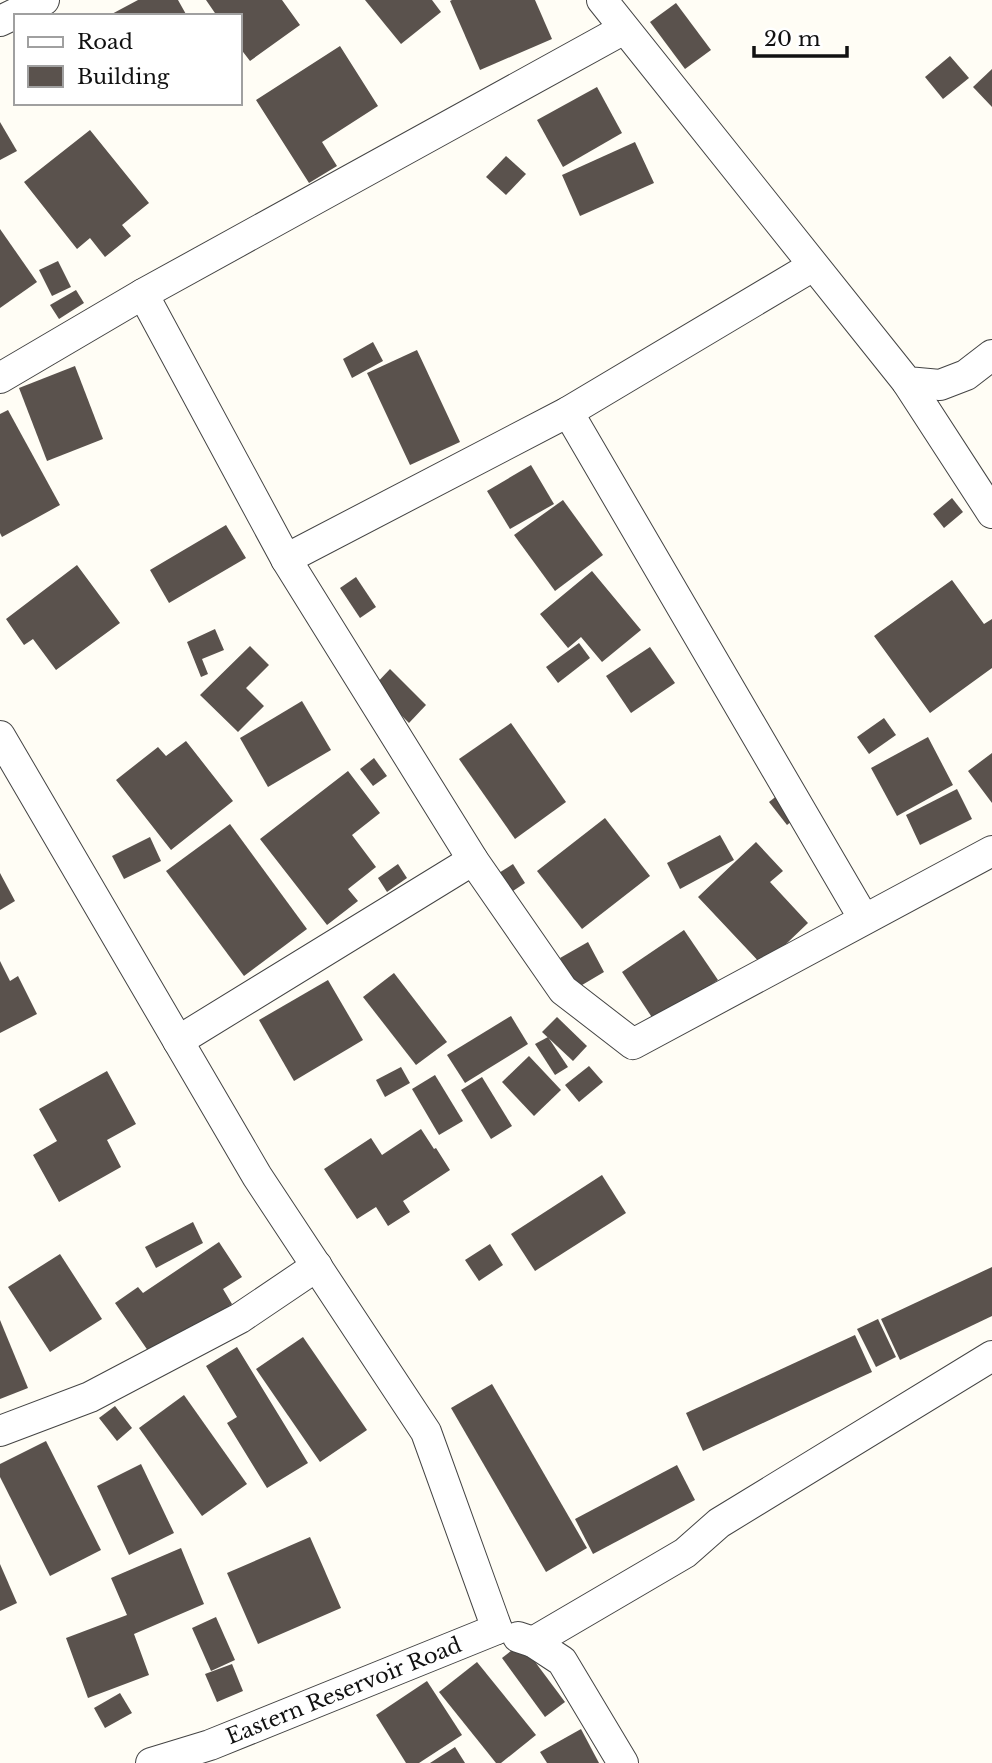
<svg xmlns="http://www.w3.org/2000/svg" width="992" height="1763" viewBox="0 0 992 1763" font-family="'Libre Baskerville',serif">
<style>
.building{fill:#5a524d}
.lines{fill:none;stroke-linecap:round;stroke-linejoin:round}
.minor-casing{stroke:#444;stroke-width:32}
.minor{stroke:#fff;stroke-width:30}
.labels{text-anchor:middle;stroke-width:7;stroke-linejoin:round;paint-order:stroke}
.street-label{font-size:21px;fill:#111;stroke:#fff}
</style>
<rect width="100%" height="100%" fill="#fffdf5"/>
<g class="building">
<polygon points="138,0 178,0 187,16 108,16"/>
<polygon points="206,0 282,0 300,25 250,61 240,48 240,16 217,16"/>
<polygon points="365,0 432,0 441,12 401,44"/>
<polygon points="452,0 535,0 552,39 480,70 450,1"/>
<polygon points="676,3 711,50 685,69 650,22"/>
<polygon points="340,46 378,106 322,142 337,166 309,183 256,100"/>
<polygon points="950,56 969,78 943,99 925,77"/>
<polygon points="992,69 992,107 973,87"/>
<polygon points="597,87 622,133 563,167 537,120"/>
<polygon points="0,122 17,151 0,160"/>
<polygon points="90,130 149,203 122,225 131,236 105,257 90,238 77,249 24,182"/>
<polygon points="635,142 654,183 580,216 562,175"/>
<polygon points="506,156 526,174 506,195 486,177"/>
<polygon points="0,229 37,282 0,308"/>
<polygon points="58,261 71,287 52,296 39,270"/>
<polygon points="76,290 84,303 59,319 50,305"/>
<polygon points="373,342 383,361 352,378 343,359"/>
<polygon points="417,350 460,442 410,465 367,373"/>
<polygon points="75,366 103,439 47,461 19,388"/>
<polygon points="8,410 60,505 2,537 0,533 0,414"/>
<polygon points="531,465 554,504 510,529 487,491"/>
<polygon points="952,498 963,512 944,528 933,514"/>
<polygon points="563,500 603,555 555,591 514,535"/>
<polygon points="226,525 246,558 169,603 150,570"/>
<polygon points="77,565 120,623 56,670 33,639 24,645 6,619"/>
<polygon points="592,571 641,630 602,662 581,637 568,648 540,614"/>
<polygon points="356,577 376,607 360,618 340,588"/>
<polygon points="952,580 984,624 992,619 992,668 930,713 874,636"/>
<polygon points="215,629 224,650 202,659 208,674 201,677 187,642"/>
<polygon points="579,643 590,658 558,683 546,667"/>
<polygon points="250,646 269,665 246,688 264,706 238,732 200,695"/>
<polygon points="650,647 675,683 631,713 606,676"/>
<polygon points="390,669 426,705 409,723 373,687"/>
<polygon points="302,701 331,750 268,787 240,738"/>
<polygon points="884,718 896,735 869,754 857,737"/>
<polygon points="511,723 566,802 515,839 459,759"/>
<polygon points="928,737 953,785 897,816 871,768"/>
<polygon points="186,741 233,801 171,850 116,780 158,747 166,756"/>
<polygon points="992,753 992,803 968,771"/>
<polygon points="374,758 387,776 373,786 360,769"/>
<polygon points="348,771 380,813 352,835 376,867 348,889 358,901 327,925 260,839"/>
<polygon points="957,789 972,819 920,845 906,815"/>
<polygon points="783,791 801,814 787,825 769,802"/>
<polygon points="605,818 650,876 582,929 537,871"/>
<polygon points="230,824 307,929 244,976 166,871"/>
<polygon points="720,835 734,860 680,889 667,863"/>
<polygon points="150,837 161,861 124,879 112,856"/>
<polygon points="756,842 783,871 770,882 808,923 763,966 698,897"/>
<polygon points="398,864 407,878 387,892 378,878"/>
<polygon points="513,864 525,883 507,895 494,876"/>
<polygon points="0,873 15,901 0,910"/>
<polygon points="684,930 718,980 655,1022 622,972"/>
<polygon points="588,942 604,972 577,988 560,958"/>
<polygon points="0,961 10,981 18,976 37,1014 0,1033"/>
<polygon points="394,973 447,1042 416,1065 363,997"/>
<polygon points="328,980 363,1040 294,1081 259,1020"/>
<polygon points="511,1016 528,1044 465,1083 447,1055"/>
<polygon points="557,1017 587,1046 573,1061 542,1032"/>
<polygon points="548,1037 568,1067 555,1075 535,1044"/>
<polygon points="529,1056 561,1090 534,1116 502,1082"/>
<polygon points="589,1066 603,1082 579,1102 565,1085"/>
<polygon points="401,1067 410,1083 385,1097 376,1080"/>
<polygon points="107,1071 136,1124 107,1140 121,1167 59,1202 33,1155 57,1141 39,1109"/>
<polygon points="435,1075 463,1121 439,1135 412,1089"/>
<polygon points="482,1077 512,1126 491,1139 461,1090"/>
<polygon points="421,1129 434,1149 436,1148 450,1170 403,1201 410,1212 388,1226 376,1207 357,1219 324,1169 371,1138 382,1155"/>
<polygon points="602,1175 626,1213 535,1271 511,1234"/>
<polygon points="193,1222 203,1243 156,1268 145,1247"/>
<polygon points="219,1242 242,1277 223,1289 232,1304 153,1358 115,1303 138,1287 143,1293"/>
<polygon points="490,1244 503,1265 479,1281 465,1260"/>
<polygon points="60,1254 102,1319 50,1352 8,1287"/>
<polygon points="992,1267 992,1316 900,1360 881,1319"/>
<polygon points="878,1319 896,1357 876,1367 857,1329"/>
<polygon points="0,1320 28,1388 0,1399"/>
<polygon points="855,1335 872,1372 703,1451 686,1413"/>
<polygon points="303,1337 367,1430 320,1462 256,1369"/>
<polygon points="237,1347 308,1463 267,1488 227,1423 237,1417 206,1366"/>
<polygon points="492,1384 587,1548 546,1572 451,1408"/>
<polygon points="184,1395 247,1484 202,1516 139,1428"/>
<polygon points="115,1406 132,1428 117,1441 99,1418"/>
<polygon points="46,1441 101,1550 50,1576 0,1477 0,1464"/>
<polygon points="141,1464 174,1533 129,1555 97,1486"/>
<polygon points="677,1465 695,1500 593,1554 575,1519"/>
<polygon points="310,1537 341,1608 258,1644 227,1573"/>
<polygon points="181,1548 204,1604 134,1634 149,1675 88,1698 66,1638 127,1615 111,1578"/>
<polygon points="0,1564 17,1603 0,1611"/>
<polygon points="216,1617 235,1660 211,1671 192,1628"/>
<polygon points="521,1643 565,1702 545,1717 502,1658"/>
<polygon points="477,1662 536,1735 501,1763 496,1763 439,1692"/>
<polygon points="232,1664 243,1691 217,1702 205,1674"/>
<polygon points="427,1681 462,1735 419,1763 406,1763 376,1715"/>
<polygon points="120,1693 132,1713 105,1728 94,1708"/>
<polygon points="581,1729 599,1763 547,1763 540,1752"/>
<polygon points="455,1747 465,1763 430,1763"/>
</g>
<g class="lines">
<defs>
<g id="minor">
<polyline points="602,0 907,382 940,385 966,375 992,355"/>
<polyline points="0,21 44,0"/>
<polyline points="143,294 286,559 473,860 563,990 633,1044 992,851"/>
<polyline points="0,378 143,294 624,29"/>
<polyline points="907,382 992,513"/>
<polyline points="568,412 864,919"/>
<polyline points="286,559 568,412 813,266"/>
<polyline points="0,736 257,1176 426,1432 497,1629"/>
<polyline points="178,1041 473,860"/>
<polyline points="0,1431 90,1397 240,1318 317,1266"/>
<polyline points="518,1637 533,1642 562,1661 623,1763"/>
<polyline points="533,1642 685,1553 719,1523 992,1356"/>
<polyline points="151,1763 210,1745 497,1629"/>
</g>
</defs>
<use href="#minor" class="minor-casing"/>
<use href="#minor" class="minor"/>
</g>
<g class="labels">
<g class="street-label">
<text transform="translate(344 1691) rotate(-22)" y="7">Eastern Reservoir Road</text>
</g>
</g>
<rect x="14" y="14" width="228" height="91" fill="#ffffff" stroke="#a0a0a0" stroke-width="2"/>
<rect x="28" y="37" width="35" height="10" fill="#ffffff" stroke="#a0a0a0" stroke-width="2"/>
<text x="77" y="49" font-size="21" fill="#111111">Road</text>
<rect x="28" y="66" width="35" height="21" fill="#5a524d" stroke="#a0a0a0" stroke-width="2"/>
<text x="77" y="84" font-size="21" fill="#111111">Building</text>
<path d="M754 46v10h93v-10" fill="none" stroke="#111111" stroke-width="3.5"/>
<text x="764" y="46" font-size="21" fill="#111111" stroke="#ffffff" stroke-width="5" paint-order="stroke">20 m</text>
</svg>
